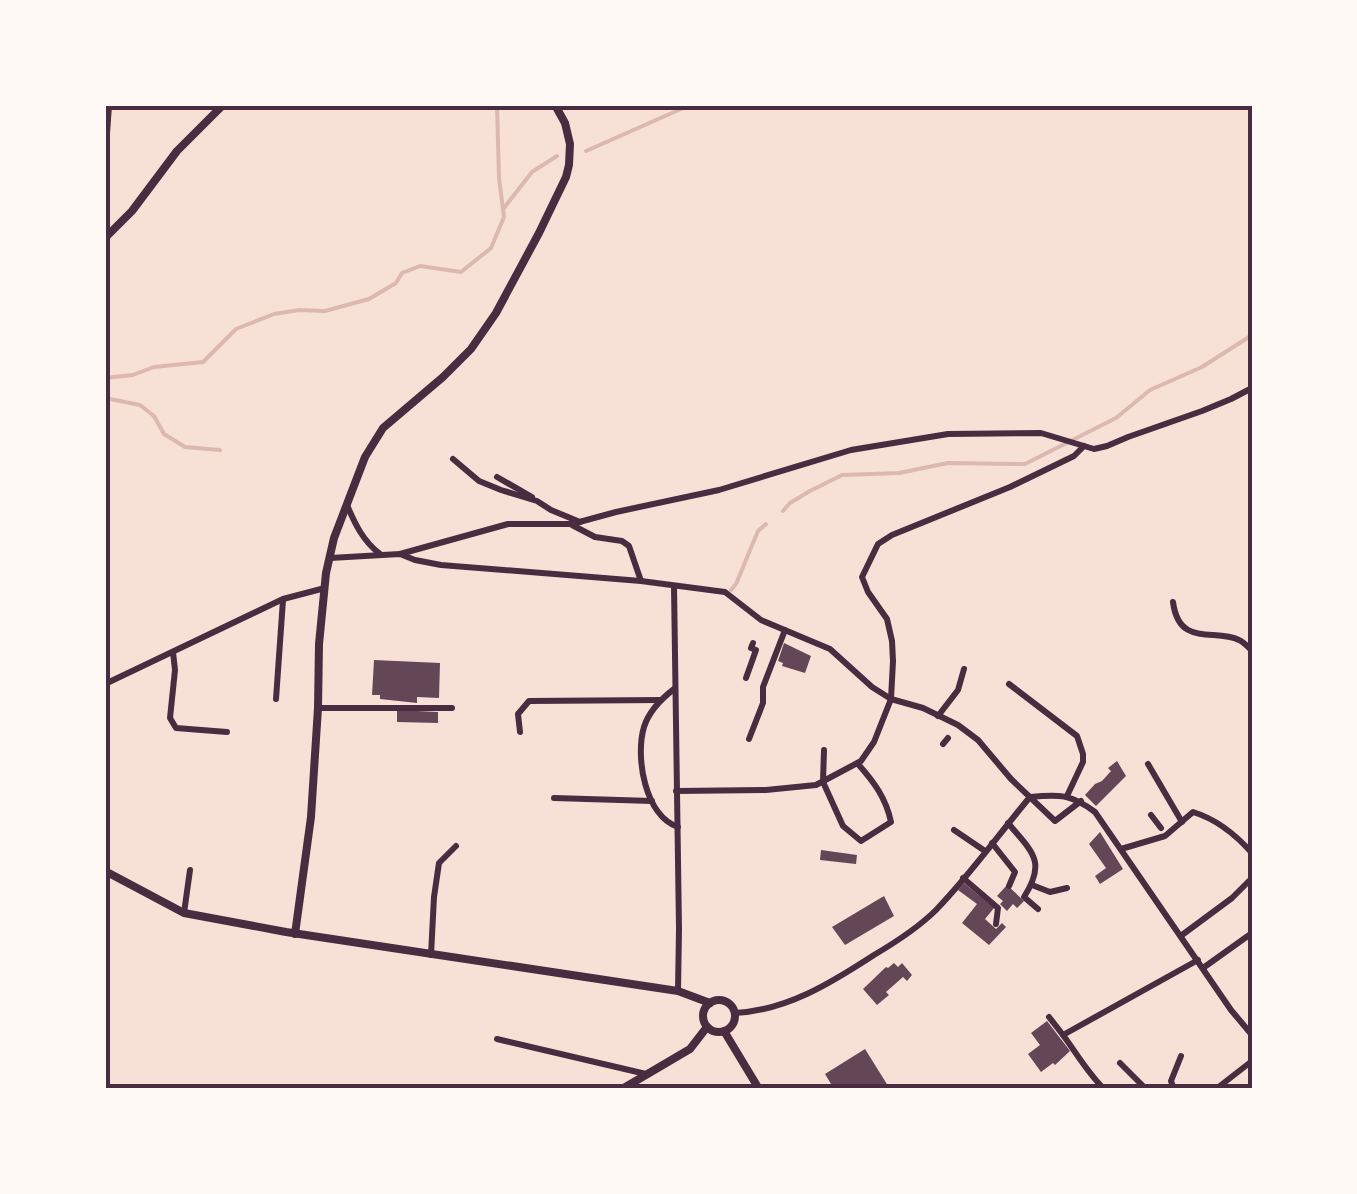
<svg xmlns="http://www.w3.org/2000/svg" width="1357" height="1194" viewBox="0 0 1357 1194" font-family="'Titillium Web',sans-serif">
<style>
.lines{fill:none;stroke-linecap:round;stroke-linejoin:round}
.stream{stroke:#dcb8b0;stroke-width:4}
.building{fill:#644757}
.minor{stroke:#4a2c40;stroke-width:6}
.tertiary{stroke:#4a2c40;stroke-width:8}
.neatline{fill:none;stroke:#4a2c40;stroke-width:4}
</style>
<rect width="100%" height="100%" fill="#f7e1d7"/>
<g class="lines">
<g class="stream">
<polyline points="586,151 690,105"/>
<polyline points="504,208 532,172 557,156"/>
<polyline points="105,378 133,375 154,367 203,362 236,329 274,314 299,310 325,311 369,299 396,283 402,273 420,266 461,272 491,248 504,217 499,178 497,105"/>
<polyline points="105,398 140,405 154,416 164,434 185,447 220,450"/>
<polyline points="783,511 790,503 810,491 842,475 899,473 948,463 1025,464 1116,418 1150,390 1202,367 1252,335"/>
<polyline points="731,590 736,584 758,531 766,524"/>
</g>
</g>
<g class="building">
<polygon points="784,643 811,656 805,673 782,666 783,663 778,661"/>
<polygon points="374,660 440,663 439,698 417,697 417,703 380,699 380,695 372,695"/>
<polygon points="397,710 438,712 438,723 397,722"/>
<polygon points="1117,761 1126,776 1096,806 1085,795 1095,784 1102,781 1111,771 1108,768"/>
<polygon points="1100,832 1123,869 1100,884 1095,876 1106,868 1089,844"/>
<polygon points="821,850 857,855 856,864 820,860"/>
<polygon points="964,883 994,908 985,919 996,929 1002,923 1006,927 989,945 962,923 977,904 958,890"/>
<polygon points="1007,885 1024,901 1017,908 1013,904 1007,911 1000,904 1003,901 997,896"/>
<polygon points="884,896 894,916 845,945 832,927"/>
<polygon points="894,963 898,967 902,963 912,975 907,981 903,977 886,992 889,995 877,1005 863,989 886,967 888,968"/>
<polygon points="1047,1021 1070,1051 1055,1065 1053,1063 1041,1072 1028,1054 1040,1045 1031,1033"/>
<polygon points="865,1049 890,1089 834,1089 825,1074"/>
</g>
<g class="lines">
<g class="minor">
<polyline points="453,459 479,481 501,490 537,501 551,510 580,522"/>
<polyline points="497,477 532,497"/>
<path d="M 347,505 C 355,524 363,541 380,554"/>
<polyline points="572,525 595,537 622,541 629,546 641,581"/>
<polyline points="400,554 508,524 572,524 616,512 719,490 851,450 948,434 1041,433 1094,449 1107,446 1128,437 1202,411 1231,399 1252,388"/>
<polyline points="330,558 400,554 415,560 441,565 641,581 725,592 761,620 830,649 872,687 891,699 923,708 958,725 978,740 1011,779 1055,821 1081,801"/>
<polyline points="674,586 679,929 678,991"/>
<path d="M 1173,602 C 1179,648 1215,628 1239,640 C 1244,642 1248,647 1252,651"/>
<polyline points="173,652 175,670 170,718 176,728 227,732"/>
<polyline points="746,678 756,650 751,648 753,643"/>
<polyline points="105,684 283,599 325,588"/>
<polyline points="1009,684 1077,736 1083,754 1083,762 1067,796"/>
<path d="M 674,689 C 661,699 649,711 644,727 C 635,757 645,816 678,827"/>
<polyline points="276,699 283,600"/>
<polyline points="318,708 452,708"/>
<polyline points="938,716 958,690 964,669"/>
<polyline points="520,732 518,714 529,701 661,700"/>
<polyline points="749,739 763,703 763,687 785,630"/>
<polyline points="943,744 948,738"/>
<path d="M 824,750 L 823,782 L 843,826 L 861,841 L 891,822 C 886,798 874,782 858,764"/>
<polyline points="1148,764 1182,822"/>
<polyline points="676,791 766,790 816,785 861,761 874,742 891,699 893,661 892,641 887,619 868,592 862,577 878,544 892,535 1010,487 1074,456 1084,446"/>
<polyline points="554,798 652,801"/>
<polyline points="1151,815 1161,828"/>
<path d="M 1008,823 C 1032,852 1047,861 1024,897 L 1038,909"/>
<polyline points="954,830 985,851"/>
<polyline points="992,843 1015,872 1009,886"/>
<path d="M 1121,849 L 1165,836 L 1193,812 C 1216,819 1236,835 1252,853"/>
<polyline points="963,878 998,908 996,924"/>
<polyline points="1032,885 1050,892 1067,888"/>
<polyline points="184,913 190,870"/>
<polyline points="1182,935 1232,898 1250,880"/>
<polyline points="431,955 434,897 439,863 456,846"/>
<polyline points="1203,968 1252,933"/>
<path d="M 734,1013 C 786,1011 831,983 874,955 C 896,942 918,928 936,910 C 970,875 999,834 1030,797 C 1059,794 1071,794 1095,812 L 1231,1010 L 1252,1035"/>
<polyline points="1049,1017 1063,1035"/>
<polyline points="497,1039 646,1074"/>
<polyline points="1120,1063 1146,1089"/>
<path d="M 1104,1089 C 1087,1072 1077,1054 1063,1035 L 1198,960"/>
<polyline points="1174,1089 1171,1081 1181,1056"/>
<polyline points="1216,1089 1252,1061"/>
</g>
<g class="tertiary">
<polyline points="105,148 108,105"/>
<polyline points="105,238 132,211 177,151 223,105"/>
<polyline points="105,871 184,913 286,932 678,991 710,1003"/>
<polyline points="295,934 311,817 318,708 319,644 326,573 334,538 365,457 383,428 443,377 471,349 496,313 539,233 566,177 569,165 570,144 565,123 555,105"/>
<circle cx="719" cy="1016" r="16"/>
<polyline points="724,1031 759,1089"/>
<polyline points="622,1089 690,1049 707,1027"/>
</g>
</g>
<rect width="1357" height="1194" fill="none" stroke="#fffaf5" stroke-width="215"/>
<rect x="108" y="108" width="1142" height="978" class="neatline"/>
</svg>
